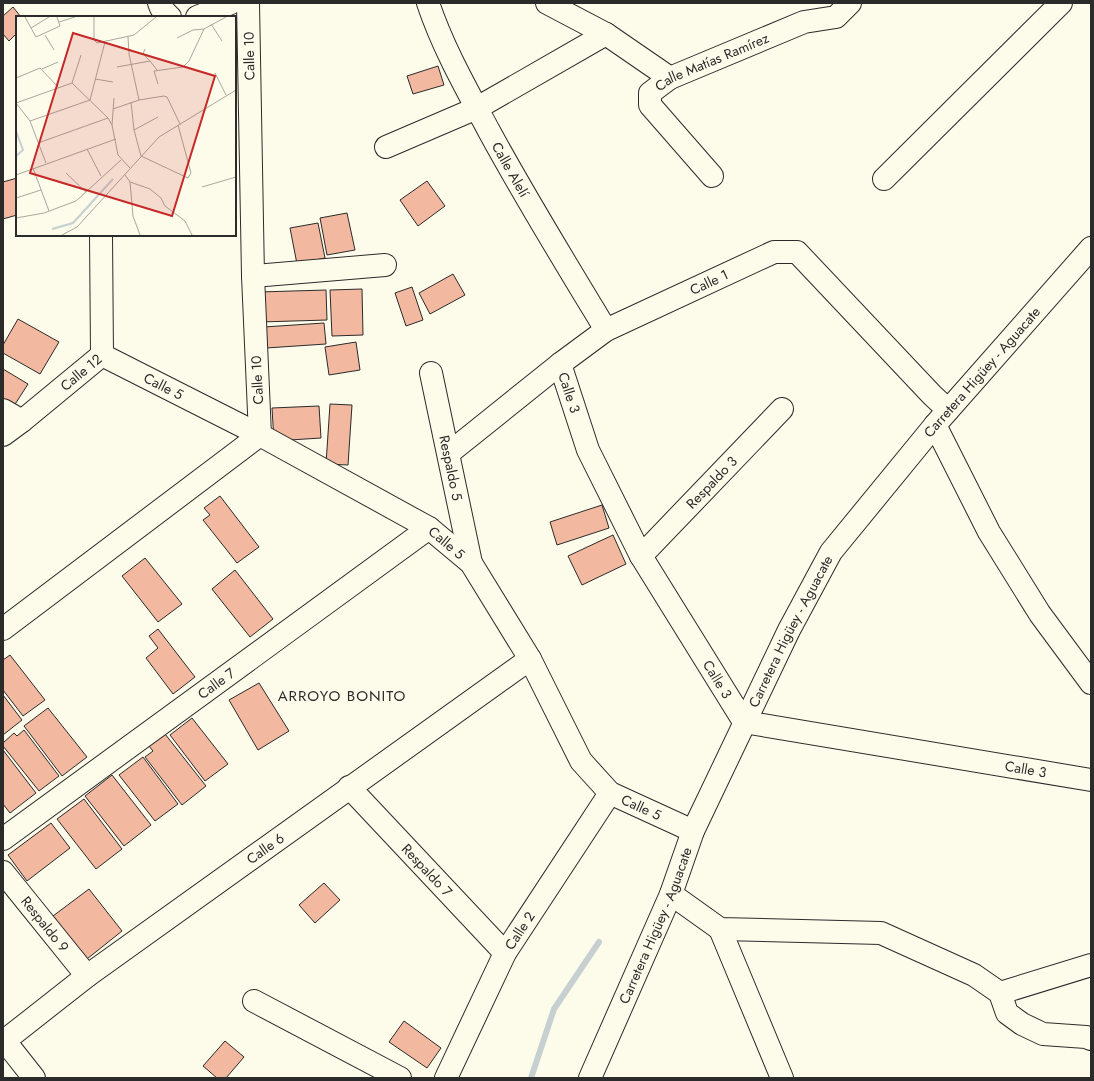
<svg xmlns="http://www.w3.org/2000/svg" width="1094" height="1081" viewBox="0 0 1094 1081" font-family="Jost,sans-serif">
<style>
.lines{fill:none;stroke-linecap:round;stroke-linejoin:round}
.stream{stroke:#c7d0d0;stroke-width:6}
.building{fill:#f2b8a0;stroke:#2b2b2b}
.minor-casing{stroke:#2b2b2b;stroke-width:24}
.minor{stroke:#fdfbea;stroke-width:22}
.labels{text-anchor:middle;stroke-width:3;stroke-linejoin:round;paint-order:stroke}
.street-label{font-size:14px;fill:#2b2b2b;stroke:#fdfbea}
.neighbourhood-label{font-size:15px;letter-spacing:1px;fill:#2b2b2b;stroke:#fdfbea}
.inset-river{fill:none;stroke:#c7d0d0;stroke-width:2}
.inset-road{fill:none;stroke:#a9a89e;stroke-width:1}
.view{fill:#c62828;fill-opacity:0.15;stroke:#c62828;stroke-width:2}
.inset-edge{fill:none;stroke:#2b2b2b;stroke-width:2}
</style>
<rect width="100%" height="100%" fill="#fdfbea"/>
<g class="lines">
<polyline class="stream" points="531,1078 554,1009 599,942"/>
</g>
<g class="building">
<polygon points="13,7 21,17 17,17 17,33 9,41 3,34 3,16"/>
<polygon points="438,66 444,85 413,94 407,76"/>
<polygon points="17,178 17,215 3,219 3,182"/>
<polygon points="427,181 445,206 418,226 400,200"/>
<polygon points="347,213 355,250 327,255 320,218"/>
<polygon points="318,223 325,258 297,264 290,228"/>
<polygon points="453,274 465,295 430,314 419,293"/>
<polygon points="412,287 423,320 406,326 395,293"/>
<polygon points="362,289 363,335 332,336 330,290"/>
<polygon points="326,290 327,320 260,322 259,292"/>
<polygon points="18,319 59,342 40,374 3,353 3,345"/>
<polygon points="324,323 326,344 266,348 264,327"/>
<polygon points="356,342 360,370 329,375 325,347"/>
<polygon points="3,369 28,384 12,409 3,403"/>
<polygon points="330,404 352,405 348,465 326,464"/>
<polygon points="319,406 321,438 274,441 272,408"/>
<polygon points="220,496 259,547 237,563 203,520 210,515 204,508"/>
<polygon points="602,505 609,528 557,545 550,522"/>
<polygon points="613,535 626,564 582,585 568,556"/>
<polygon points="145,558 182,604 158,622 122,576"/>
<polygon points="235,570 273,619 250,637 212,589"/>
<polygon points="158,629 195,677 173,694 146,658 158,648 149,636"/>
<polygon points="10,655 45,700 23,716 3,690 3,660"/>
<polygon points="259,683 289,731 258,750 229,700"/>
<polygon points="3,695 22,720 3,735"/>
<polygon points="48,708 87,757 62,776 24,726"/>
<polygon points="192,718 228,764 205,781 170,735"/>
<polygon points="24,730 59,776 39,791 3,746 3,743 14,733 17,736"/>
<polygon points="165,734 206,786 182,805 145,757 153,751 149,746"/>
<polygon points="3,750 36,793 10,813 3,804"/>
<polygon points="143,757 178,804 155,821 119,775"/>
<polygon points="112,775 151,825 124,846 85,796"/>
<polygon points="84,799 122,849 96,869 57,819"/>
<polygon points="51,823 70,848 27,881 8,855"/>
<polygon points="324,883 340,900 315,923 299,905"/>
<polygon points="89,889 122,931 87,959 53,916"/>
<polygon points="404,1021 441,1048 427,1068 389,1042"/>
<polygon points="225,1041 244,1057 226,1078 217,1078 203,1066"/>
</g>
<g class="lines">
<defs>
<g id="minor">
<polyline points="159,3 161,8 170,17"/>
<path id="s1" d="M 428,3 C 443,48 467,90 489,131 C 526,199 566,264 606,330"/>
<polyline points="547,3 606,34"/>
<polyline points="197,17 231,3"/>
<polyline points="386,147 477,108 606,34 670,78"/>
<path id="s2" d="M 712,176 L 650,105 L 650,93 L 670,78 L 804,22 L 836,17 L 850,3"/>
<polyline points="884,179 1061,3"/>
<polyline points="101,235 102,355"/>
<polyline points="253,276 385,265"/>
<path id="s3" d="M 102,355 L 260,435 L 429,528 L 471,563 L 530,659 L 581,761 L 610,793 L 693,831"/>
<path id="s4" d="M 560,364 L 588,450 L 641,556 L 744,722 L 1091,780"/>
<path id="s5" d="M 431,373 L 471,563"/>
<polyline points="3,410 22,421"/>
<polyline points="935,425 989,532 1040,614 1091,683"/>
<path id="s6" d="M 3,435 L 22,421 L 102,355"/>
<path id="s7" d="M 449,453 L 560,364 L 606,330 L 774,252 L 797,252 L 932,395 L 948,410"/>
<path id="s8" d="M 641,556 L 782,409"/>
<polyline points="3,629 260,435 253,276 248,3"/>
<path id="s9" d="M 349,787 L 505,953"/>
<path id="s10" d="M 3,839 L 429,528"/>
<path id="s11" d="M 3,872 L 87,976"/>
<polyline points="671,894 720,929 881,933 974,975 1000,993 1007,1013 1022,1024 1043,1034 1086,1037 1091,1039"/>
<polyline points="720,929 782,1078"/>
<polyline points="1000,993 1091,965"/>
<polyline points="254,1001 400,1078"/>
<polyline points="4,1040 34,1078"/>
<path id="s12" d="M 3,1042 L 87,976 L 530,659"/>
<path id="s13" d="M 446,1078 L 505,953 L 610,793"/>
<path id="s14" d="M 590,1078 L 671,894 L 693,831 L 789,630 L 831,552 L 935,425 L 1091,248"/>
</g>
</defs>
<use href="#minor" class="minor-casing"/>
<use href="#minor" class="minor"/>
</g>
<g class="labels">
<g class="street-label">
<text transform="translate(249 56) rotate(-91)" y="5">Calle 10</text>
<text dy="5" stroke="none"><textPath href="#s2" startOffset="176">Calle Matías Ramírez</textPath></text>
<text dy="5" stroke="none"><textPath href="#s1" startOffset="186">Calle Alelí</textPath></text>
<text dy="5" stroke="none"><textPath href="#s7" startOffset="313">Calle 1</textPath></text>
<text dy="5" stroke="none"><textPath href="#s6" startOffset="100">Calle 12</textPath></text>
<text dy="5" stroke="none"><textPath href="#s14" startOffset="814">Carretera Higüey - Aguacate</textPath></text>
<text transform="translate(257 380) rotate(-93)" y="5">Calle 10</text>
<text dy="5" stroke="none"><textPath href="#s3" startOffset="69">Calle 5</textPath></text>
<text dy="5" stroke="none"><textPath href="#s4" startOffset="30">Calle 3</textPath></text>
<text dy="5" stroke="none"><textPath href="#s5" startOffset="97">Respaldo 5</textPath></text>
<text dy="5" stroke="none"><textPath href="#s8" startOffset="102">Respaldo 3</textPath></text>
<text dy="5" stroke="none"><textPath href="#s3" startOffset="393">Calle 5</textPath></text>
<text dy="5" stroke="none"><textPath href="#s14" startOffset="490">Carretera Higüey - Aguacate</textPath></text>
<text dy="5" stroke="none"><textPath href="#s4" startOffset="354">Calle 3</textPath></text>
<text dy="5" stroke="none"><textPath href="#s10" startOffset="264">Calle 7</textPath></text>
<text dy="5" stroke="none"><textPath href="#s4" startOffset="690">Calle 3</textPath></text>
<text dy="5" stroke="none"><textPath href="#s3" startOffset="729">Calle 5</textPath></text>
<text dy="5" stroke="none"><textPath href="#s12" startOffset="326">Calle 6</textPath></text>
<text dy="5" stroke="none"><textPath href="#s9" startOffset="114">Respaldo 7</textPath></text>
<text dy="5" stroke="none"><textPath href="#s11" startOffset="67">Respaldo 9</textPath></text>
<text dy="5" stroke="none"><textPath href="#s14" startOffset="166">Carretera Higüey - Aguacate</textPath></text>
<text dy="5" stroke="none"><textPath href="#s13" startOffset="165">Calle 2</textPath></text>
</g>
<g class="neighbourhood-label">
<text x="342" y="701">ARROYO BONITO</text>
</g>
</g>
<g transform="translate(16 16)">
<rect width="220" height="220" fill="#fdfbea"/>
<path class="inset-river" d="M 0,115 L 7,134 L 0,140M 36,213 L 57,207 L 97,163"/>
<path class="inset-road" d="M 9,1 L 20,21 L 44,10 L 41,1M 78,1 L 78,24 L 81,27 L 118,19 L 140,1M 43,6 L 59,1M 195,8 L 206,25M 15,12 L 33,1M 29,19 L 38,34M 112,21 L 113,38 L 123,84M 161,22 L 177,14 L 188,13M 129,33 L 127,38 L 134,45M 101,51 L 134,45 L 141,54M 26,53 L 42,46M 199,57 L 210,79M 0,62 L 24,52 L 43,72M 79,63 L 97,66M 56,67 L 92,102 L 96,109 L 102,139 L 114,152M 56,67 L 65,39M 142,68 L 138,55 L 167,51 L 173,45 L 188,13 L 210,1M 115,86 L 118,114 L 125,140 L 172,162 L 175,157 L 162,109M 0,87 L 14,105 L 30,147M 0,87 L 56,67M 97,93 L 123,84 L 148,80 L 151,81 L 164,108M 14,105 L 74,84 L 89,26M 96,109 L 98,82M 118,114 L 142,101M 22,127 L 92,102M 71,133 L 85,160M 17,152 L 33,195M 50,157 L 70,176M 0,159 L 100,123M 109,159 L 114,166 L 134,173 L 145,182 L 149,190 L 169,205 L 176,219M 114,166 L 117,200 L 124,219M 186,171 L 220,161M 0,182 L 25,174M 0,202 L 28,197 L 60,185 L 105,144M 46,219 L 61,211 L 143,121 L 220,74"/>
<path class="view" d="M 57,17 L 199,60 L 156,200 L 14,157 Z"/>
<rect width="220" height="220" class="inset-edge"/>
</g>
<rect width="1094" height="1081" fill="none" stroke="#2b2b2b" stroke-width="8"/>
</svg>
